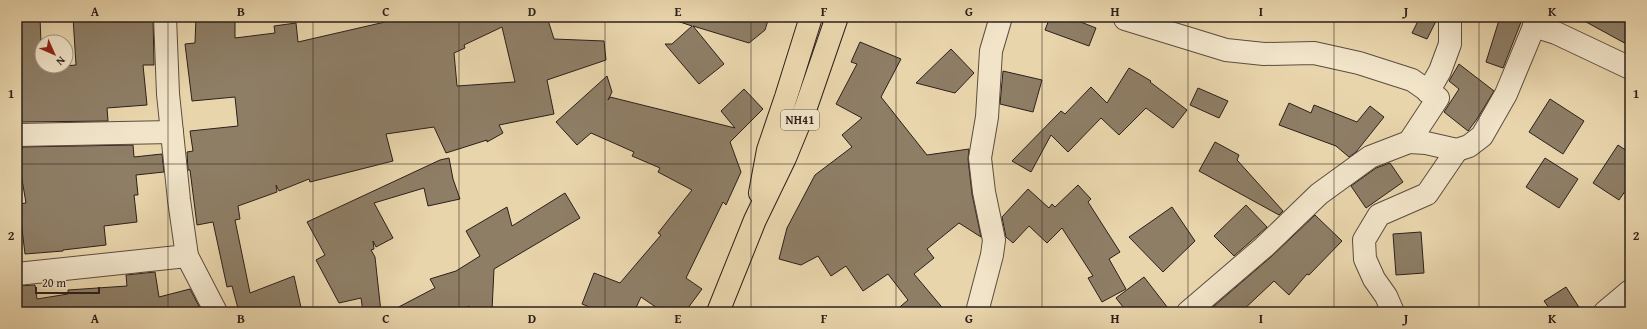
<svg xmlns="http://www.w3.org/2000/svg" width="1647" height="329" viewBox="0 0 1647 329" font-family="'Gentium Book Plus',serif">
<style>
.building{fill:#8e7e66;stroke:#2c201b;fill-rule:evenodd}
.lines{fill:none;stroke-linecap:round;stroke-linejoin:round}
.street-casing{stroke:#5b4d3f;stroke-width:24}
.highway-casing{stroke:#2c201b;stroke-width:24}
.street{stroke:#f1e4c9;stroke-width:22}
.highway{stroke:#e9d5ac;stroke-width:22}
.grid{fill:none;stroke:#2c201b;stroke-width:1;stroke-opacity:0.55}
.labels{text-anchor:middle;stroke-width:3;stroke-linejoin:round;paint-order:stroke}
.shield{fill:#f1e4c9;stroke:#675b4f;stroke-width:1}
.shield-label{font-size:12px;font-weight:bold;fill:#2c201b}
.neatline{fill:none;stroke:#2c201b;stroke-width:1.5}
.grid-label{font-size:13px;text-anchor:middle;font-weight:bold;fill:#2c201b}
</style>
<rect width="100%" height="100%" fill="#e9d5ac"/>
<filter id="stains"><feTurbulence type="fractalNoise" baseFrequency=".005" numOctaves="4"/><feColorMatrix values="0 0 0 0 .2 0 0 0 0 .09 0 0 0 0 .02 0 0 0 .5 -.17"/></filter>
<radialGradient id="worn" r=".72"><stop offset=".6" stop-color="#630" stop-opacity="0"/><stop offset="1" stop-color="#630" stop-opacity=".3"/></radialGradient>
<g class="building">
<polygon points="73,17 153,17 154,65 143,65 147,105 107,108 108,121 20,122 17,92 17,19 40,18 42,68 76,65"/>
<path d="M 196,17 L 235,17 L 235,38 L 275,33 L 274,26 L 296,23 L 298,42 L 385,22 L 384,17 L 547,17 L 554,39 L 604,41 L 606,60 L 547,80 L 554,114 L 499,125 L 503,133 L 487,142 L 487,140 L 446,153 L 434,127 L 386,134 L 393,161 L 310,182 L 309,179 L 279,191 L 276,185 L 277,192 L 238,206 L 240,219 L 235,220 L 250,293 L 294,276 L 302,312 L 239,312 L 232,286 L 227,287 L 213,222 L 197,225 L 190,170 L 188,170 L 187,152 L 193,151 L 190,131 L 238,126 L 235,97 L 192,101 L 185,44 L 195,43 ZM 502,27 L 515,82 L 457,86 L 454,53 L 465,48 L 464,45 Z"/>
<polygon points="678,17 769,17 765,30 749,43 693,26 724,64 699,84 665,44 672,44 692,26 677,21"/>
<polygon points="1050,17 1068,17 1096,28 1089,46 1045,30"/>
<polygon points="1420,17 1438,17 1427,39 1412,33"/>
<polygon points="1500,17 1523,17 1503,68 1486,62"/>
<polygon points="1577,17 1630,17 1630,46"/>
<polygon points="860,42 901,59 881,97 927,155 969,149 968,159 972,194 981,237 959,223 927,249 934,258 914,274 946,312 894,312 908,300 888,274 863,291 846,266 831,276 818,256 801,265 779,259 787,228 815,175 852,147 842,135 862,118 836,104 857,64 851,62"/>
<polygon points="951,49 974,73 955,93 916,83"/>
<polygon points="1459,64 1494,91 1477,119 1468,131 1444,112 1459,89 1449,81"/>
<polygon points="1129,68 1151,81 1150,82 1187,110 1173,128 1146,108 1119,135 1101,118 1068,152 1051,135 1031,172 1012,161 1061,111 1065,114 1091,87 1107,103"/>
<polygon points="1003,71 1042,80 1033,112 1000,104"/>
<polygon points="607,76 612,92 608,100 610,97 735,128 721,111 744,89 763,109 730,142 741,172 726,205 723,202 686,278 702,289 685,312 663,312 641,297 634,312 602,312 582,304 594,273 620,283 661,235 658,233 692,190 658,172 660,168 632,156 634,152 591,133 577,145 556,122"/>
<polygon points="1198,88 1228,101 1219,118 1190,105"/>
<polygon points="1550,99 1584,121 1563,154 1529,132"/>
<polygon points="1289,103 1311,113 1314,105 1357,122 1370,106 1384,117 1356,152 1349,157 1336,146 1279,125"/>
<polygon points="1215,142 1239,155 1237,160 1283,211 1279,215 1199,171"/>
<polygon points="133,145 134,157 162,154 164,172 136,175 138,195 134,195 137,222 104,226 106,245 63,250 63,251 25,254 19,204 26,203 17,150 22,150 22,147"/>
<polygon points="1618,145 1630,153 1630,184 1619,200 1593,183"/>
<polygon points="449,158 453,179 460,199 428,206 424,188 374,203 393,238 376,247 373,241 374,249 371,250 375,257 381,312 363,312 361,298 339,303 316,260 325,255 307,222 440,160"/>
<polygon points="1545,158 1578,179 1559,208 1526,187"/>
<polygon points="1390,163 1403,182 1366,208 1351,186 1376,168"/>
<polygon points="1078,185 1091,199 1088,202 1120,252 1109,259 1126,289 1102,302 1088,278 1093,276 1062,228 1047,243 1029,226 1013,243 1006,237 1002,217 1028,189 1049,208 1052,204 1055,207"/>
<polygon points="565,193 580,218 494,269 492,310 473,312 469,306 458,312 389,312 435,288 430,279 456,271 480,256 466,231 507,207 512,226"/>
<polygon points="1246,205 1267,227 1234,256 1214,236"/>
<polygon points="1172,207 1195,241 1163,272 1129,237"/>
<polygon points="1315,215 1342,241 1309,275 1307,274 1289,295 1274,281 1241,312 1207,312 1272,256"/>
<polygon points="1421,232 1424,273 1396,275 1393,234"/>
<polygon points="155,272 159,297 190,289 202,312 17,312 17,286 35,285 37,299 68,294 68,290 127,286 126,275"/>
<polygon points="1144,277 1171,312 1127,312 1116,298"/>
<polygon points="1566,287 1582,312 1552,312 1544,301"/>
</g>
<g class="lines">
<defs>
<g id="street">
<polyline points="165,17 168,94 179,200 187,256 216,312"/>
<polyline points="1125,19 1226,50 1264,54 1314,53 1359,63 1412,80 1438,98 1409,142"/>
<polyline points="1534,26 1556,33 1630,68"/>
<polyline points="1428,92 1440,71 1450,44 1450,17"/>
<polyline points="17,135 172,132"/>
<polyline points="17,274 187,256"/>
<polyline points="977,312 992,255 994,240 984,192 980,158 987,117 991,51 1001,17"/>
<polyline points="1188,312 1264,247 1319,194 1370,157 1409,142 1426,143 1457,150 1469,146 1482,136 1506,94 1538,17"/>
<polyline points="1393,312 1386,296 1374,279 1365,259 1364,240 1379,215 1427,194 1457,150"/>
<polyline points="1605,312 1630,291"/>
</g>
<g id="highway">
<polyline points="760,193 768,150 786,97 811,17"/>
<polyline points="718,312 755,220 785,158 806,107 837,17"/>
</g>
</defs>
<use href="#street" class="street-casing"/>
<use href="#highway" class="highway-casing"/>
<use href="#street" class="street"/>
<use href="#highway" class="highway"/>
</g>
<path class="grid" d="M 168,17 L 168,312M 313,17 L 313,312M 459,17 L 459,312M 605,17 L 605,312M 751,17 L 751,312M 896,17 L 896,312M 1042,17 L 1042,312M 1188,17 L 1188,312M 1334,17 L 1334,312M 1479,17 L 1479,312M 17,164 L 1630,164"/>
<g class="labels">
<rect class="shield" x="781" y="110" width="38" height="20" rx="3"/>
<g class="shield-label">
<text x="800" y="124">NH41</text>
</g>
</g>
<rect width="1647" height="329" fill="none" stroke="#e9d5ac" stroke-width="44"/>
<g transform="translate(54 54) rotate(135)"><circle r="19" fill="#f1e4c9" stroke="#a29683"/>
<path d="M0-3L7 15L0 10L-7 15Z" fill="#8f2418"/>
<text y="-6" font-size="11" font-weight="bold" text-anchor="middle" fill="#2c201b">N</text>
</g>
<path d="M36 287v6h63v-6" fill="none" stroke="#2c201b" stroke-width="2"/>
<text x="42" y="287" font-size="12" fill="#2c201b" stroke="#f1e4c9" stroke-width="3" paint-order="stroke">20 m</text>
<rect x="22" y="22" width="1603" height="285" class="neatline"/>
<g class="grid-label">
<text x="95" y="16">A</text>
<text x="241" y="16">B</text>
<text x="386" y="16">C</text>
<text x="532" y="16">D</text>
<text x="678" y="16">E</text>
<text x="824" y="16">F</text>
<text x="969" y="16">G</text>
<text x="1115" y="16">H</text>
<text x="1261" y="16">I</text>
<text x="1406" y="16">J</text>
<text x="1552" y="16">K</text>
<text x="11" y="98">1</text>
<text x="1636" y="98">1</text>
<text x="11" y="240">2</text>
<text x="1636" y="240">2</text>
<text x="95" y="323">A</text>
<text x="241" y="323">B</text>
<text x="386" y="323">C</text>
<text x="532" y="323">D</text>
<text x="678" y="323">E</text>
<text x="824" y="323">F</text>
<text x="969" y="323">G</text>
<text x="1115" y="323">H</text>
<text x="1261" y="323">I</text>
<text x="1406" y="323">J</text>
<text x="1552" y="323">K</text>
</g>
<rect width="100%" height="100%" filter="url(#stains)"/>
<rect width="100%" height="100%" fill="url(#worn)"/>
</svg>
